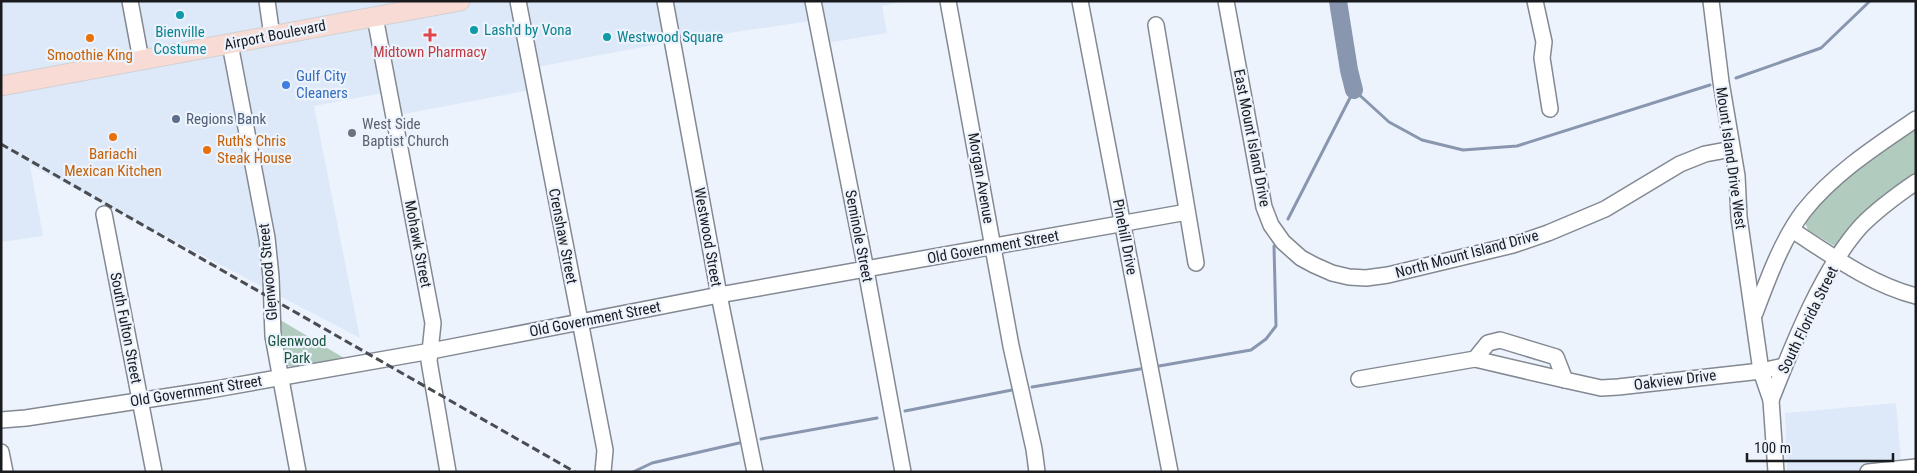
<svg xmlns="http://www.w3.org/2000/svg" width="1917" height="473" viewBox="0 0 1917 473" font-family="'Roboto Condensed',sans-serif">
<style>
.built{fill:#dde9f9}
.green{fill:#b1ccbe}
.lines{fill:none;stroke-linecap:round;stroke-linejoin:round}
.stream{stroke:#8996b0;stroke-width:3}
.river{stroke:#8996b0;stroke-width:18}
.minor-casing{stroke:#838992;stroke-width:18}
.major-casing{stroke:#d1d1d2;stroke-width:21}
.minor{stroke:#fff;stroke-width:15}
.major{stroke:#f9dbd5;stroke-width:19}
.rail{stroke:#494c51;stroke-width:3;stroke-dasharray:8 4;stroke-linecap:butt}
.culture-dot{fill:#0f9aa8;stroke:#ecf3fc;stroke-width:2}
.health-dot{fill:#e0444e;stroke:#ecf3fc;stroke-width:2}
.food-dot{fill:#e8710a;stroke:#ecf3fc;stroke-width:2}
.shop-dot{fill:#3f7fe0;stroke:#ecf3fc;stroke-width:2}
.service-dot{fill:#5c6f8a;stroke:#ecf3fc;stroke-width:2}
.worship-dot{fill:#6b7280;stroke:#ecf3fc;stroke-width:2}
.labels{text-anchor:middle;stroke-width:4.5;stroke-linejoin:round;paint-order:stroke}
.culture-label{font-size:15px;fill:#0d838f;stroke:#ecf3fc;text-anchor:start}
.street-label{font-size:15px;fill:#191b1f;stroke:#ecf3fc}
.health-label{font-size:15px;fill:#be3a42;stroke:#ecf3fc}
.food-label{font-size:15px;fill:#c56008;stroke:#ecf3fc}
.shop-label{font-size:15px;fill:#366cbe;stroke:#ecf3fc;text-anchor:start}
.service-label{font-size:15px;fill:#4e5e75;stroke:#ecf3fc;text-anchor:start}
.worship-label{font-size:15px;fill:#5b616d;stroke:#ecf3fc;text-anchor:start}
.park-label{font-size:15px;fill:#1b543e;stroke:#ecf3fc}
</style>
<rect width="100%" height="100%" fill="#ecf3fc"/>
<g class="built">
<polygon points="1,1 906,1 882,6 887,33 815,45 810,21 669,42 537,67 541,88 388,117 383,93 314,106 360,338 30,165 43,236 1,242"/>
<polygon points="1896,403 1902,472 1787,472 1785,413"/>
</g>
<g class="green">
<polygon points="1916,126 1916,177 1836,247 1808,230 1805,222 1806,219 1847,175"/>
<polygon points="277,318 344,358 293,367 284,365"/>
</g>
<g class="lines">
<g class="stream">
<polyline points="1736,78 1821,48 1870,1"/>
<polyline points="1288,219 1354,90 1389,122 1422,140 1463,150 1517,146 1710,85"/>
<polyline points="1159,366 1251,350 1266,339 1276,326 1274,246"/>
<polyline points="1032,387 1140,369"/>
<polyline points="905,411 1012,390"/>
<polyline points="761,439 877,418"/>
<polyline points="633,472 652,463 739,443"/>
</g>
<polyline class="river" points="1338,1 1349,70 1354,90"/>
<defs>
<g id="minor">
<polyline points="130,1 141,60"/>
<polyline points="267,1 272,36"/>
<polyline points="518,1 605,450 603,472"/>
<polyline points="665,1 719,295 755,472"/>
<polyline points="813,1 866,270 903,472"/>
<polyline points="948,1 1011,346 1034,449 1037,472"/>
<polyline points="1080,1 1170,472"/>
<polyline points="1226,1 1264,207 1271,225 1283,242 1301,258 1314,265 1332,273 1349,277 1366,278 1388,275 1513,245 1548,233 1605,209 1680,164 1705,154 1732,149"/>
<polyline points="1535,1 1544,42 1542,58 1550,109"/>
<polyline points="1711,1 1721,82 1737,176 1739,217 1761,371 1771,400 1776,472"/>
<polyline points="375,17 433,323 429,361 448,472"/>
<polyline points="1156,25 1196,263"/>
<polyline points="230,44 267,238 271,277 273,336 298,472"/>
<polyline points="104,214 154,472"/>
<path d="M 1792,230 C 1831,255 1870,284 1916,296"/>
<path d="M 1755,313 C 1768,279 1781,242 1803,212 C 1833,174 1876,146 1916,119"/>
<polyline points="1475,359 1565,380"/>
<polyline points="1359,379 1475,359 1488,343 1500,340 1556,357 1565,380 1601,388 1618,387 1761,371 1784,366"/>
<path d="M 1771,400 C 1792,347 1823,267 1862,225 C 1878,209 1897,195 1916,182"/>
<polyline points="1,420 26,418 210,390 431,351 719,295 1187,212"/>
<polyline points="1,452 5,472"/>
<polyline points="1868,472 1916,467"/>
</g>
<polyline id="major" points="1,86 460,1"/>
</defs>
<use href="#minor" class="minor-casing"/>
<use href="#major" class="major-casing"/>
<use href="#minor" class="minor"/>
<use href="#major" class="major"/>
<polyline class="rail" points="1,144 575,472"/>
</g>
<g class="culture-dot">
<circle cx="180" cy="15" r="5"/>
<circle cx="474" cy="30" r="5"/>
<circle cx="607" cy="37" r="5"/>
</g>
<path class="health-dot" d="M427.5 27.5h5v5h5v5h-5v5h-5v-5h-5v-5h5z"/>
<g class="food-dot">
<circle cx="90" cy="38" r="5"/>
<circle cx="113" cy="137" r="5"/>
<circle cx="207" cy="150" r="5"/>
</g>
<circle class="shop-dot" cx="286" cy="85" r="5"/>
<circle class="service-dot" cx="176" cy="119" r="5"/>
<circle class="worship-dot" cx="352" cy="133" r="5"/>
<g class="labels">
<g class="culture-label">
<text x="484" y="35">Lash'd by Vona</text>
<text x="180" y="37" text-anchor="middle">Bienville<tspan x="180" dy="17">Costume</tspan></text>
<text x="617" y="42">Westwood Square</text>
</g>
<g class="street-label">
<text transform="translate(275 35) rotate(-11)" y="5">Airport Boulevard</text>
<text transform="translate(1252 138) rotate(79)" y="5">East Mount Island Drive</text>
<text transform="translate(1731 158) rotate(82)" y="5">Mount Island Drive West</text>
<text transform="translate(981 178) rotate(80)" y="5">Morgan Avenue</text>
<text transform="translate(563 236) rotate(79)" y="5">Crenshaw Street</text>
<text transform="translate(859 236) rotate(79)" y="5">Seminole Street</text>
<text transform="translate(708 237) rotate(80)" y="5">Westwood Street</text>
<text transform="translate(1125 237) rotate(79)" y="5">Pinehill Drive</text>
<text transform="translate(418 244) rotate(79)" y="5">Mohawk Street</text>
<text transform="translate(993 247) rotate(-10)" y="5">Old Government Street</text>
<text transform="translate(1467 254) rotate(-15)" y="5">North Mount Island Drive</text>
<text transform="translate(268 272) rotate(-95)" y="5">Glenwood Street</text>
<text transform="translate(595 319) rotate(-11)" y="5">Old Government Street</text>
<text transform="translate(1808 320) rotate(-64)" y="5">South Florida Street</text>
<text transform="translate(126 328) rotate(79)" y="5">South Fulton Street</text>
<text transform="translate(1675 380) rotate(-7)" y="5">Oakview Drive</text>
<text transform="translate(196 391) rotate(-9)" y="5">Old Government Street</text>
</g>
<g class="health-label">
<text x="430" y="57">Midtown Pharmacy</text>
</g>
<g class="food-label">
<text x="90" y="60">Smoothie King</text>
<text x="217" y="146" text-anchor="start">Ruth's Chris<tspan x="217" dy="17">Steak House</tspan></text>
<text x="113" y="159">Bariachi<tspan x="113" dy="17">Mexican Kitchen</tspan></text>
</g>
<g class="shop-label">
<text x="296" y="81">Gulf City<tspan x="296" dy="17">Cleaners</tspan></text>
</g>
<g class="service-label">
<text x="186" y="124">Regions Bank</text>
</g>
<g class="worship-label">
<text x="362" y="129">West Side<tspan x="362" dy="17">Baptist Church</tspan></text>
</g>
<g class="park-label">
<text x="297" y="346">Glenwood<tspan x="297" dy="17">Park</tspan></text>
</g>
</g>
<rect width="1917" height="473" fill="none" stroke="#191b1f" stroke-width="5"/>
<path d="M1747 453v8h146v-8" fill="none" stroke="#191b1f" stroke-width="2.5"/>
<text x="1754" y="453" font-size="15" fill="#191b1f" stroke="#ecf3fc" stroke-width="4" paint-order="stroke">100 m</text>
</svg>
